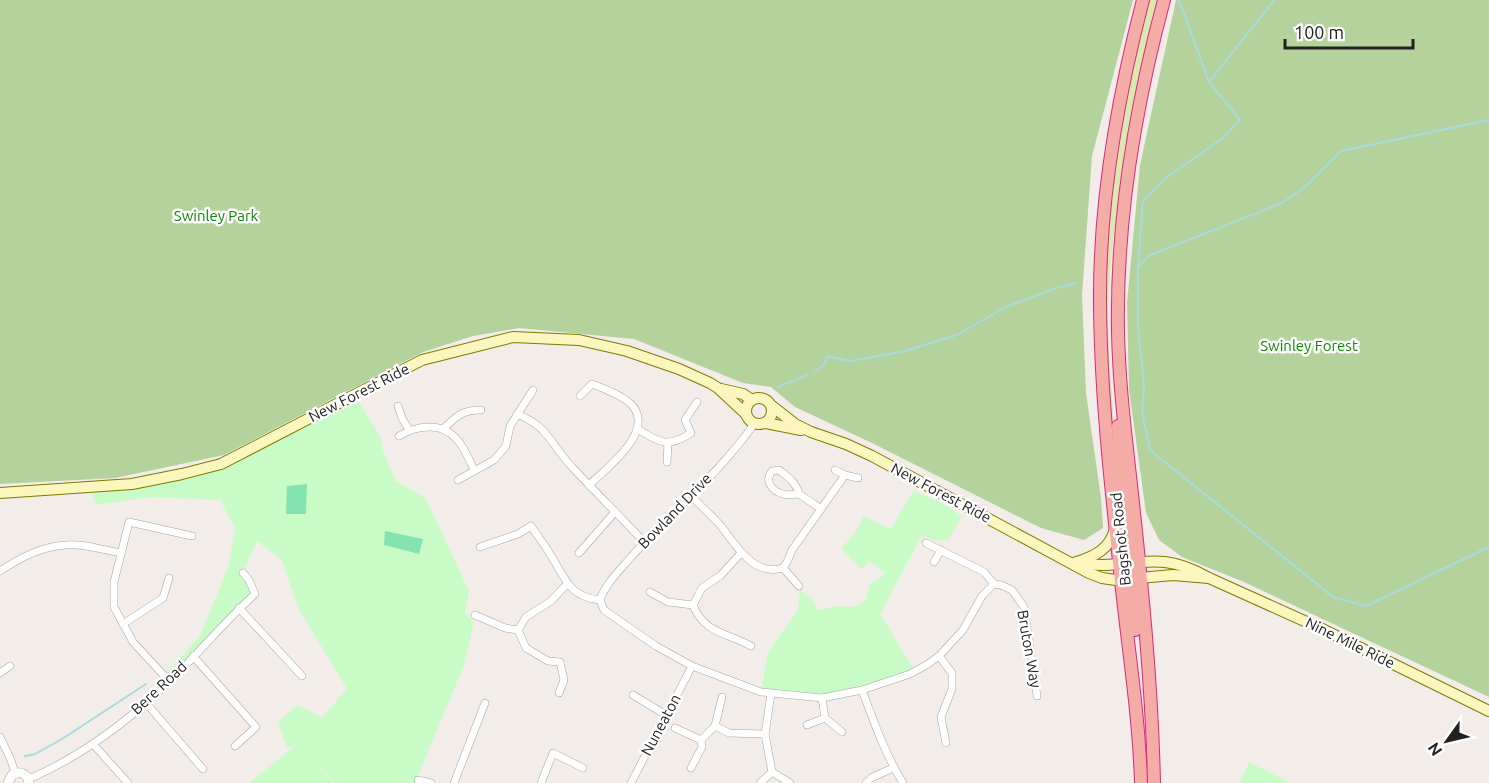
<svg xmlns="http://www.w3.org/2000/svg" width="1489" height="783" viewBox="0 0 1489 783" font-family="Ubuntu,sans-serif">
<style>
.grass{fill:#d5ecae}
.forest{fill:#b3d29c}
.park{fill:#c9fbc6}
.pitch{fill:#85e2b1}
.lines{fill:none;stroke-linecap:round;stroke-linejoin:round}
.stream{stroke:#a8dbe0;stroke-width:2}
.minor-casing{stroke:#a5a5a5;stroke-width:8}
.tertiary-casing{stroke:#a5a5a5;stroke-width:10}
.secondary-casing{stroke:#7e7b02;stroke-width:12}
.trunk-casing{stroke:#e0257e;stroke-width:14}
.minor{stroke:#fff;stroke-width:7}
.tertiary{stroke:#fff;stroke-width:9}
.secondary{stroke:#fbf6bd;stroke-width:10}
.trunk{stroke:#f4aca6;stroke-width:12}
.labels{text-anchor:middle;stroke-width:5;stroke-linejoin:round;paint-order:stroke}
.park-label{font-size:15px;fill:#108509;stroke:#fff}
.street-label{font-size:15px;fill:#212121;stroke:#fff}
</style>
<rect width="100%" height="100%" fill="#f2ede8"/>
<path class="grass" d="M 1149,0 L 1159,0 C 1140,94 1114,192 1109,288 C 1106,338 1112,389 1115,439 L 1113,440 C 1108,381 1103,321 1107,262 C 1112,173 1127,86 1149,0 Z"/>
<g class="forest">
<polygon points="0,0 1133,0 1092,156 1082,295 1086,393 1101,498 1103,528 1084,540 1041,528 872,443 795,407 771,387 743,383 634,339 519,328 473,336 423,352 224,455 115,478 0,484"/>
<polygon points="1176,0 1489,0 1489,697 1244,582 1182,557 1159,540 1146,513 1129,389 1127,303 1140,165"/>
</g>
<g class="park">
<polygon points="359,402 382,440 382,448 395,480 426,499 469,591 465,613 474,622 464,665 415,783 335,783 317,763 333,783 249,783 297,744 287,748 278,722 297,705 322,717 347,689 298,608 282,560 257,541 243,573 253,590 239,608 178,672 164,675 200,636 228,567 235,528 220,500 151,497 96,505 92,492 221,464"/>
<path d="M 913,491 L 942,503 L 962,516 L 948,540 L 936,541 L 922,535 L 880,614 L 915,671 L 822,698 L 761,692 L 768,652 L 798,610 L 800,590 L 814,601 L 817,610 C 825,610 830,607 837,606 C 852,605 849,611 865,601 L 870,584 L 882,577 L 885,573 L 869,561 L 862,569 L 841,549 L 857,530 L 863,516 L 891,529 Z"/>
<polygon points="1249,762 1290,783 1240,783"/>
</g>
<g class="pitch">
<polygon points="307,484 306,514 286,514 287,486"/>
<polygon points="385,531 423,539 419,554 384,545"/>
</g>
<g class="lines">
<g class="stream">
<polyline points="1178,0 1181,5 1209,82"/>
<polyline points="1274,0 1209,82 1240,120 1223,138 1167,177 1143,201 1138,268 1138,325 1144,387 1142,411 1150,450 1333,597 1366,606 1489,547"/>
<polyline points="1138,267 1148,256 1282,203 1306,186 1341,151 1489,120"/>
<polyline points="815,371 824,365 828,356 850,361 901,352 957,335 1006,307 1056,288 1077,283"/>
<polyline points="778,387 807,375"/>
<polyline points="25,756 35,754 62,739 146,684"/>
</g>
<defs>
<g id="minor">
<path d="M 580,396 L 592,384 C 605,389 619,394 630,403 C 658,430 607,468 589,485"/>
<polyline points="398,406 402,418 409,430"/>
<path d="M 517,414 C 550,427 551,446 573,468 C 596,493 621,517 644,542"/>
<path d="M 444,428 C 457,416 462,410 481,410"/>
<path d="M 638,429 C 659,443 669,448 691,433 L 685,420 L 697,402"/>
<path d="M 399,436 C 410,430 418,427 430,427 C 456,427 465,450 474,470"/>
<polyline points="667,462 668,443"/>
<polyline points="835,470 845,475 858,478"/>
<polyline points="458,480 494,460 506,446 510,426 533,390"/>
<path d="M 799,494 C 793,494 788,496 783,494 C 772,491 764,481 772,471 L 779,470 C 788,477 796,482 799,494 L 821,509"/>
<path d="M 691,496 C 701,506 712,516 721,526 C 736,545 753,577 783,568"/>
<polyline points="926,543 984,572 994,584"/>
<path d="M 480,547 L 518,534 L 531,526 C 537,535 544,544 550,554 C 565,577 568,597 600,600"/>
<polyline points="579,553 615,512"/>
<path d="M 741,553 L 721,575 L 702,588 L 693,605 C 704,634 729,633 751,646"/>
<polyline points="934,562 941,550"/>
<polyline points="783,568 788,560 792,550 845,475"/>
<polyline points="783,568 799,586"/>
<path d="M 0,571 C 20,558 40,547 65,545 C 83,543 103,550 121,553"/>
<polyline points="650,592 668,602 693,605"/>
<polyline points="600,600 604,610 656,646 692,666 761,692 822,698 862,690 910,674 928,664 939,656 963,630 982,596 994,584 1001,585 1012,590 1024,607 1037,696"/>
<path d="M 600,600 C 605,584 621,569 632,556 C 672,511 720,473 754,424"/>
<polyline points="239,608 302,676"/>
<polyline points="475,615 505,628 518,630"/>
<polyline points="123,624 163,598 169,578"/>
<polyline points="193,656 256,727 235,746"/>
<polyline points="939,656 952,673 952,689 941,717 946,743"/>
<polyline points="0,673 10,666"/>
<polyline points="169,681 133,642 114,607 114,582 129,522 192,536"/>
<path d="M 862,690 C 874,722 885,754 903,783"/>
<polyline points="559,693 564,680 560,662 548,661 526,648 518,630 526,617 551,601 567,584"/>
<polyline points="771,694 765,734 772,772"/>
<polyline points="633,695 666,715"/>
<polyline points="822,698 825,718 842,732"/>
<polyline points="146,703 203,769"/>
<polyline points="807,725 825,718"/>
<polyline points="715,726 722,697"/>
<polyline points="675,728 701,740"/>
<polyline points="0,737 11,760 15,773"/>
<polyline points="93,744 128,783"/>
<polyline points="691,768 702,747 701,740 715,726 729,733 765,734"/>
<polyline points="772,772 790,783"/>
<path d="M 29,779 C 80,757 128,721 168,683 C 198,654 224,622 255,594 L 249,580 L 243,573"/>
<polyline points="418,780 431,783"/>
<polyline points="454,783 485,703"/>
<polyline points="541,783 553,753 583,768"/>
<polyline points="631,783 692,666"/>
<polyline points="760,783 772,772"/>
<polyline points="866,783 871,778 893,768"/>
</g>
<path id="tertiary" d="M 8,783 L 12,775 C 20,770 28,774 29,783"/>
<g id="secondary">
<polyline points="721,389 743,394 752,400"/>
<circle cx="759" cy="411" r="13"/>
<polyline points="772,406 795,424 811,432 846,444 872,456 1089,573 1102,578 1116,580 1173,575 1209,578"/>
<polyline points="766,423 801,430"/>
<polyline points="0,493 132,484 182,474 221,464 422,360 513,337 579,340 627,351 679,369 710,383 718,388 746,414"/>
<path d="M 1076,562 C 1109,570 1134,559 1165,562 C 1182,564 1195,570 1209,578 L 1320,628 L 1489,711"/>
<path d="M 1077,562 C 1095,556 1110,549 1115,529"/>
</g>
<g id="trunk">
<polyline points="1118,426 1119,463 1129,563 1128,574 1124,580"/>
<polyline points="1132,570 1130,579 1135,630"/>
<path d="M 1141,783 C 1139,715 1128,648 1121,580 C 1111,486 1100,390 1100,295 C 1100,195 1118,96 1143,0"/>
<path d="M 1154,783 C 1152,689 1143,596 1133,503 C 1127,446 1119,389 1118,331 C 1116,219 1135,108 1164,0"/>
</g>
</defs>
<use href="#minor" class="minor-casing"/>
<use href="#tertiary" class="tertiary-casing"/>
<use href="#secondary" class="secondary-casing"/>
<use href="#trunk" class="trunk-casing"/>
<use href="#minor" class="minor"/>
<use href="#tertiary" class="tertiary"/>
<use href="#secondary" class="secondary"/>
<use href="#trunk" class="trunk"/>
</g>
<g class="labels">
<g class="park-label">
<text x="216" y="221">Swinley Park</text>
<text x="1309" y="351">Swinley Forest</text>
</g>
<g class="street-label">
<text transform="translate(359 393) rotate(-27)" y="5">New Forest Ride</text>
<text transform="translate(941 493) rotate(28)" y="5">New Forest Ride</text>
<text transform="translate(675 511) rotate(-46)" y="5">Bowland Drive</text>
<text transform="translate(1121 539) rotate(-96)" y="5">Bagshot Road</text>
<text transform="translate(1350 643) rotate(26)" y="5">Nine Mile Ride</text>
<text transform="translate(1029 649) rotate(80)" y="5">Bruton Way</text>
<text transform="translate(159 688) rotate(-43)" y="5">Bere Road</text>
<text transform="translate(661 725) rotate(-62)" y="5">Nuneaton</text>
</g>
</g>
<g transform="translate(1447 741) rotate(236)" stroke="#ffffff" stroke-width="4.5" paint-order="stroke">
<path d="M0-4.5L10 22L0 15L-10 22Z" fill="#212121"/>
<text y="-9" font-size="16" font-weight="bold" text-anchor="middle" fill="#212121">N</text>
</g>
<path d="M1285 39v9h128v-9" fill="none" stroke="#212121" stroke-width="3"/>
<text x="1294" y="39" font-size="18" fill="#212121" stroke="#ffffff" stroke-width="4.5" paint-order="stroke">100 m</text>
</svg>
